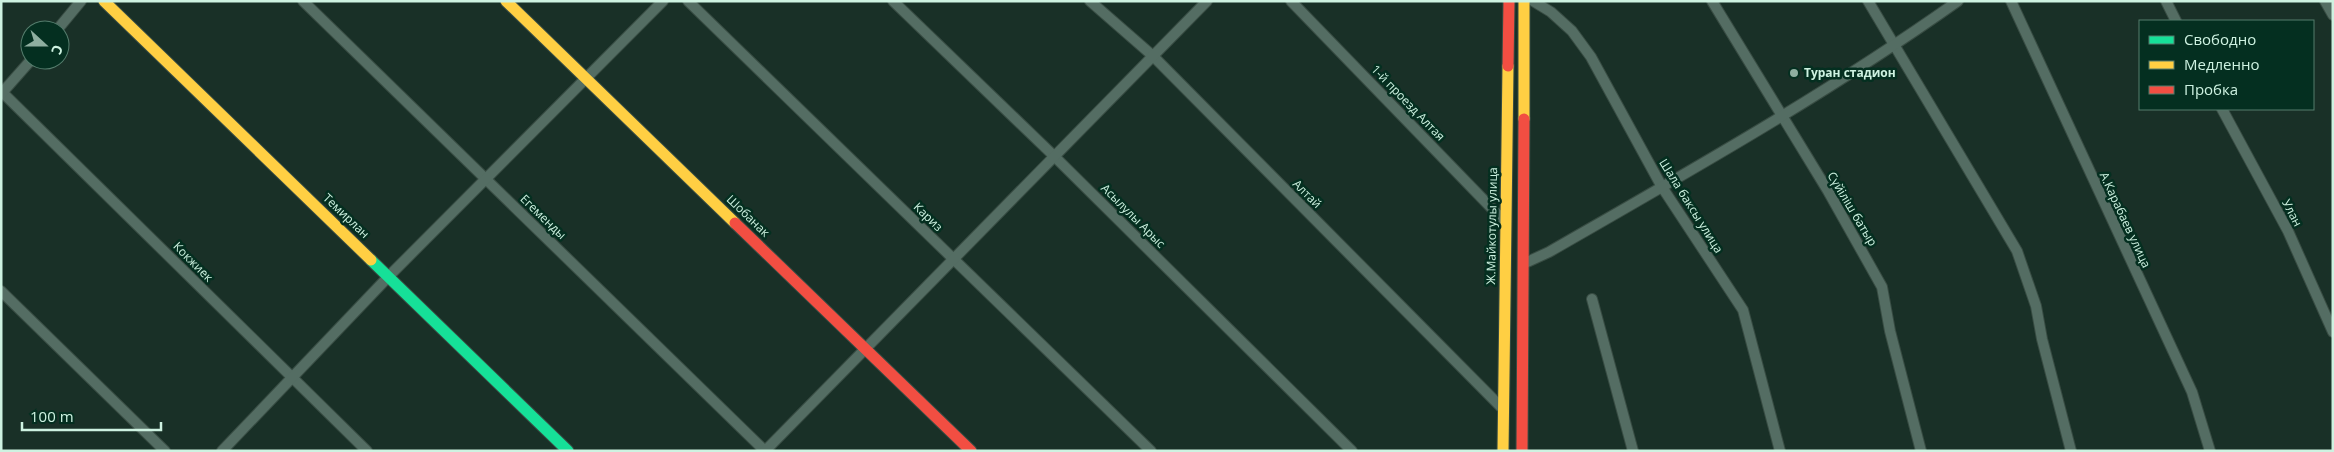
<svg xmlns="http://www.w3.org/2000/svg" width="2334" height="452" viewBox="0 0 2334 452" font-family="'Open Sans',sans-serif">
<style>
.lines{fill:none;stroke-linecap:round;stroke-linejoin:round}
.street-casing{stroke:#384c43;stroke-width:12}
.fast-casing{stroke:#384c43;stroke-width:13}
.slow-casing{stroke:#384c43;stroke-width:13}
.jam-casing{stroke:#384c43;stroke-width:13}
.street{stroke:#546d63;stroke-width:10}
.fast{stroke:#16e098;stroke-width:11}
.slow{stroke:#ffcf43;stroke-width:11}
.jam{stroke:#f24e42;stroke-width:11}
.poi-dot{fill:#8faea0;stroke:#042f20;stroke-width:2}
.labels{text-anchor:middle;stroke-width:5;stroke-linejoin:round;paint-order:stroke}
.poi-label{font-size:12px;font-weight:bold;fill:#cef2e1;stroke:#042f20;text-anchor:start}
.street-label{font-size:12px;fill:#cef2e1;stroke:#042f20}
</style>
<rect width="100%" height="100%" fill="#193027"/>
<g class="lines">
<defs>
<g id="street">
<polyline points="303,1 765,451"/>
<polyline points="688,1 1151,451"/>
<polyline points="893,1 1054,156 1352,451"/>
<polyline points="1090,1 1153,56 1503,409"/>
<polyline points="1291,1 1506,223"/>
<polyline points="1533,1 1551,12 1572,31 1591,57 1662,187 1743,310 1780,451"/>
<polyline points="1712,1 1828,191 1882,287 1890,331 1921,451"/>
<polyline points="1868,1 2017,251 2036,306 2042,339 2071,451"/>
<polyline points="2011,1 2192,392 2210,451"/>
<polyline points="2166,1 2176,21"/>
<polyline points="2325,1 2333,15"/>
<polyline points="57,30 81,1"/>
<polyline points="1,91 367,451"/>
<polyline points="1,94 31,60"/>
<polyline points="2222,109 2288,231 2333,332"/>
<path d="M 1525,263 L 1549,252 C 1688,172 1827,94 1958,1"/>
<polyline points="1,291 165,451"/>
<polyline points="1592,299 1633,451"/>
<polyline points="222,451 389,276 663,1"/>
<polyline points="765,451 1207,1"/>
</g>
<polyline id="fast" points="371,260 568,451"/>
<g id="slow">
<polyline points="104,1 371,260"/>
<polyline points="506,1 735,223"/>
<polyline points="1524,1 1524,119"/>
<polyline points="1503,451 1508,66"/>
</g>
<g id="jam">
<polyline points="1508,66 1509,1"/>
<polyline points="735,223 971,451"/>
<polyline points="1522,451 1524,119"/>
</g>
</defs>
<use href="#street" class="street-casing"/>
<use href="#fast" class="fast-casing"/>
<use href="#slow" class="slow-casing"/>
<use href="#jam" class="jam-casing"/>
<use href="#street" class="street"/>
<use href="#fast" class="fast"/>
<use href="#slow" class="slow"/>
<use href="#jam" class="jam"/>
</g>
<circle class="poi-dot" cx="1794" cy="73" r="5"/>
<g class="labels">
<g class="poi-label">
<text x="1804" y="77">Туран стадион</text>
</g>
<g class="street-label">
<text transform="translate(1408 103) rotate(46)" y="4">1-й проезд Алтая</text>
<text transform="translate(1307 194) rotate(45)" y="4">Алтай</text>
<text transform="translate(1691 206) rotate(58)" y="4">Шала баксы улица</text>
<text transform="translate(1852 209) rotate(59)" y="4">Сүйіліш батыр</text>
<text transform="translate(2292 213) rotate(62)" y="4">Улан</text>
<text transform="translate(346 216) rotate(44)" y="4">Темирлан</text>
<text transform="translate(748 216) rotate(44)" y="4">Шобанак</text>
<text transform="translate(1133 216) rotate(45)" y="4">Асылулы Арыс</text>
<text transform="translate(543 217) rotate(44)" y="4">Егеменды</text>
<text transform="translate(928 217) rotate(44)" y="4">Кариз</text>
<text transform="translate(2125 220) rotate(65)" y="4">А.Карабаев улица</text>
<text transform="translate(1492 226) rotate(-89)" y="4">Ж.Майкотулы улица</text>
<text transform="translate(193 262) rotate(45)" y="4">Кокжиек</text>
</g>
</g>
<rect width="2334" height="452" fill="none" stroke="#cef2e1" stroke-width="5"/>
<rect x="2139" y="20" width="175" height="90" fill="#042f20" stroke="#557d6d"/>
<rect x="2149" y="36" width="25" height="8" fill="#16e098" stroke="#557d6d"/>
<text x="2184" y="45" font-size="15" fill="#cef2e1">Свободно</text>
<rect x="2149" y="61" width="25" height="8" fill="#ffcf43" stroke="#557d6d"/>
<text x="2184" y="70" font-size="15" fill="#cef2e1">Медленно</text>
<rect x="2149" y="86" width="25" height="8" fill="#f24e42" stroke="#557d6d"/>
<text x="2184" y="95" font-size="15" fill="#cef2e1">Пробка</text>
<g transform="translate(45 45) rotate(111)"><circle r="24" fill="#042f20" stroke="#557d6d"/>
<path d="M0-4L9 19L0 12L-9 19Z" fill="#8faea0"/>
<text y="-8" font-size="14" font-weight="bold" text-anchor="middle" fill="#cef2e1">С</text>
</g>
<path d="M22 422v8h139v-8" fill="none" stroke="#cef2e1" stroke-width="2.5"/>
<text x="30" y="422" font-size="15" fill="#cef2e1" stroke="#042f20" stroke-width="4" paint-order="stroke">100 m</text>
</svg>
